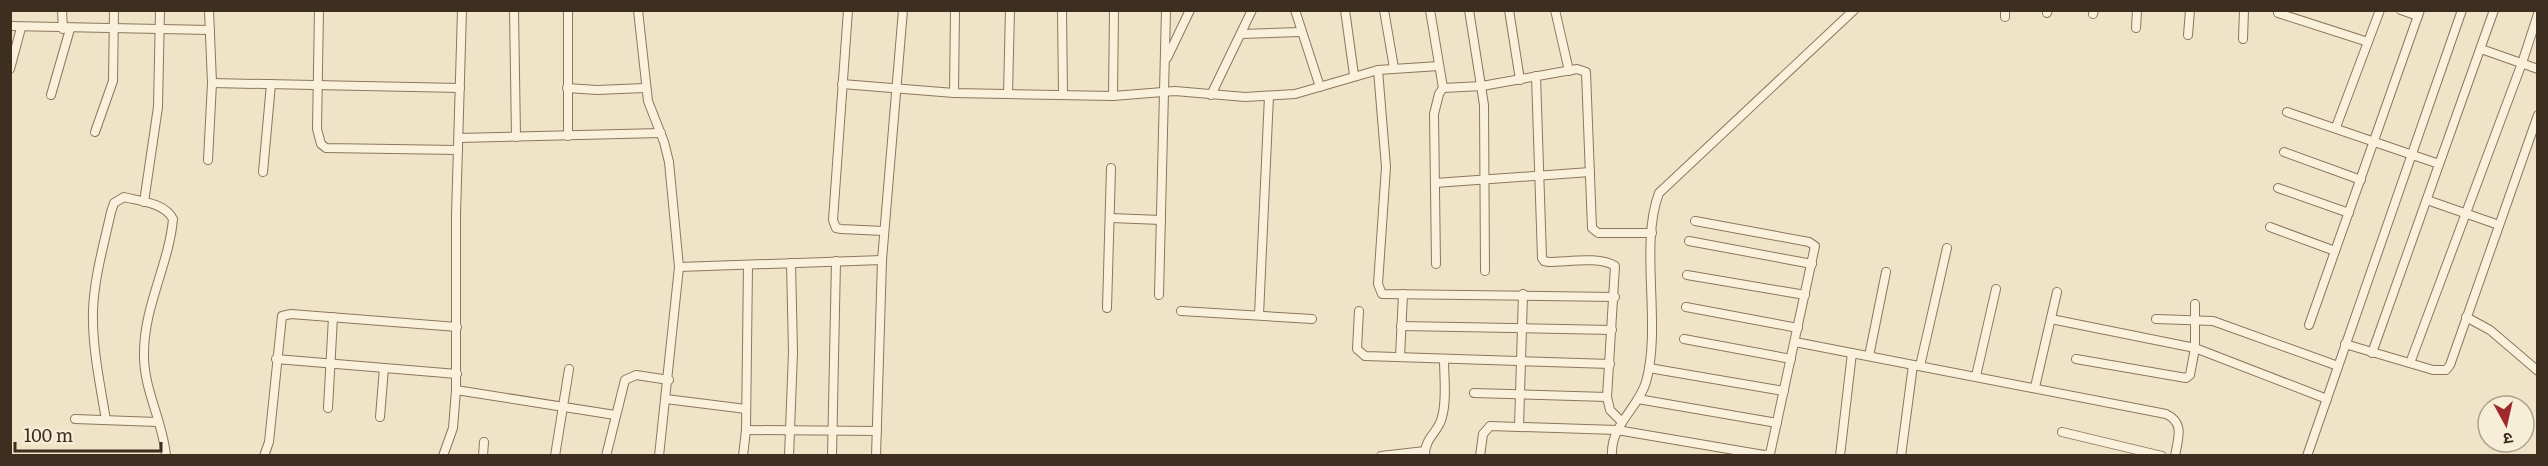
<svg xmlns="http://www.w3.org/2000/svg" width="2548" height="466" viewBox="0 0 2548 466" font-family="Literata,'Noto Sans Devanagari',serif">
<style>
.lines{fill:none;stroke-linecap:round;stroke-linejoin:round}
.street-casing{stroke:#8d765c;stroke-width:10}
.street{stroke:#faf1dc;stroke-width:8}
</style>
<rect width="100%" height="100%" fill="#f0e4c8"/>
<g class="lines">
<defs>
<g id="street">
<polyline points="62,10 63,29"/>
<polyline points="319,10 317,129 321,144 326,148 458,150"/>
<polyline points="514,10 516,137"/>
<polyline points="638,10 648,101 664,142 669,162 679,267 659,456"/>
<polyline points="848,10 833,220 836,228 841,229 884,231"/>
<polyline points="1062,10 1063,95"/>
<polyline points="1295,10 1320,87"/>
<polyline points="1345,10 1354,75"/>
<polyline points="1384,10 1394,68"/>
<polyline points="1430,10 1443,88 1482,86 1577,69 1586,72 1592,228 1598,233 1652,233"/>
<polyline points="1469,10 1484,105 1485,271"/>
<polyline points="1509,10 1520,80"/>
<polyline points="1555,10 1569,71"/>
<polyline points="2401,10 2418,16"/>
<polyline points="2047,13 2048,10"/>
<polyline points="2278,13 2368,42"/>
<polyline points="2093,14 2094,10"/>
<polyline points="2005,17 2005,10"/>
<polyline points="10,26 210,30"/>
<polyline points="2136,28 2137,10"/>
<polyline points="1241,34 1300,32"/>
<polyline points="2188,35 2190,10"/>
<polyline points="2243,39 2244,10"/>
<polyline points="2481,49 2538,69"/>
<polyline points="1167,58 1190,10"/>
<polyline points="10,69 21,28"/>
<polyline points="1378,70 1386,167 1378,284 1382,294 1615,297"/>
<path d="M 1536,76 L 1542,258 L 1544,261 L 1549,262 C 1568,262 1599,256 1615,266 L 1607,397 L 1610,410 L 1622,422"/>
<polyline points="212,83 460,88"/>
<polyline points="842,84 954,93 1113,96 1175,91 1245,97 1295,94 1378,70 1439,66"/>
<polyline points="567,88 597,90 645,88"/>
<polyline points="954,93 955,10"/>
<polyline points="1008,94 1010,10"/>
<polyline points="51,95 70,29"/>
<polyline points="1211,95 1252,10"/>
<polyline points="1113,96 1114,10"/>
<polyline points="2287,112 2439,164"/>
<polyline points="2336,127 2380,10"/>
<polyline points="95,132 113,81 114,10"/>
<polyline points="568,136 568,10"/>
<polyline points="459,138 661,133"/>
<polyline points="2284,152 2361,180"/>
<polyline points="208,160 212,83 209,10"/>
<polyline points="263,172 271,84"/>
<polyline points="1435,183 1590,172"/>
<polyline points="2278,188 2349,213"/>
<polyline points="2427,200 2499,225"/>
<polyline points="144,202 158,107 160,10"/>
<polyline points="1111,218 1161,220"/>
<polyline points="2270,227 2335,251"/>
<polyline points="1689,241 1812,264"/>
<polyline points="1436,264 1434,114 1439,94 1443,88"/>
<polyline points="679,267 882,260"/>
<polyline points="1687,275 1805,295"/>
<polyline points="1159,295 1166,10"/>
<polyline points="1686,307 1798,328"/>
<polyline points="1107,308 1111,168"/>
<polyline points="1181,311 1312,319"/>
<polyline points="1359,311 1357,349 1365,356 1610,364"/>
<polyline points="1259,315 1269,96"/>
<polyline points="2466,317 2490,330 2538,371"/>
<polyline points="2051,319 2195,348 2327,399"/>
<polyline points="2156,319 2213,321 2338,366"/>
<polyline points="2309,325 2420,10"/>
<polyline points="1401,326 1612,330"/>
<polyline points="1684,339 1791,359"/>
<path d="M 1795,342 L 2166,414 C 2185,423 2178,438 2175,456"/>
<polyline points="2345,344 2433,370 2446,370 2450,365 2538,115"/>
<polyline points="2372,353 2494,10"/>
<polyline points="1869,356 1886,272"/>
<polyline points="1400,357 1403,294"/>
<polyline points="276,359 457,374"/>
<polyline points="2076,359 2186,378 2190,375 2195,348 2195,304"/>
<polyline points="2410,363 2522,63 2538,14"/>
<polyline points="1920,366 1947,248"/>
<polyline points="1649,368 1784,391"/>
<polyline points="1976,376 1996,289"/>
<polyline points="2035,387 2057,292"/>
<polyline points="456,390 615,415"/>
<polyline points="1474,393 1607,397"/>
<polyline points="666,399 746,409"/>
<polyline points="1638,399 1777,423"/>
<polyline points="328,408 333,317"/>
<polyline points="380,417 384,368"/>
<polyline points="75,419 157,422"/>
<path d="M 106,420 C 100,384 92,347 93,311 C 94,278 104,244 111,212 L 114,203 L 124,197 C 140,201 165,203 173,219 C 169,264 144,306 144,353 C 143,389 163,421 166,456"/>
<polyline points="1519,427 1523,294"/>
<polyline points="746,430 877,431"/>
<polyline points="2062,432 2162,456"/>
<polyline points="264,456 269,442 282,316 291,314 457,327"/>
<polyline points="443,456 453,428 456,390 456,215 462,10"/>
<polyline points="483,456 484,442"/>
<polyline points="555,456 569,369"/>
<polyline points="606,456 625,380 636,375 669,380"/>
<polyline points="743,456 746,430 748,265"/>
<polyline points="789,456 793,352 791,263"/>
<polyline points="832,456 836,261"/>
<polyline points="876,456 882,260 903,10"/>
<polyline points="1381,456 1425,451"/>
<path d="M 1425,456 C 1424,438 1439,432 1442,417 C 1447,400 1444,377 1444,359"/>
<polyline points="1480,456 1483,434 1490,426 1617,430 1764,455 1770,454 1815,246 1809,242 1695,221"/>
<path d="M 1612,456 C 1610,425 1638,409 1646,382 C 1662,325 1639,246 1659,193 L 1854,10"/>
<polyline points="1840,456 1852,353"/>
<polyline points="1901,456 1913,365"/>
<polyline points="2307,456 2462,10"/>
</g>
</defs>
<use href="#street" class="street-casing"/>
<use href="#street" class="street"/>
</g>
<rect width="2548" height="466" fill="none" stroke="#3d2e20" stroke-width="24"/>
<g transform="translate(2506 424) rotate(172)"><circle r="28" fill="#f7eed8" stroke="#ada18e" stroke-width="1.5"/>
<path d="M0-4.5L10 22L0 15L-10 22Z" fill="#9e2a2b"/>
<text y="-9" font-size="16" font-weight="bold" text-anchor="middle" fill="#3d2e20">उ</text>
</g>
<path d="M15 442v9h146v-9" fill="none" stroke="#3d2e20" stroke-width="3"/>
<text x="24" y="442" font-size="18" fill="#3d2e20" stroke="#f7eed8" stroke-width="4.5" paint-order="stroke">100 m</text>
</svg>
